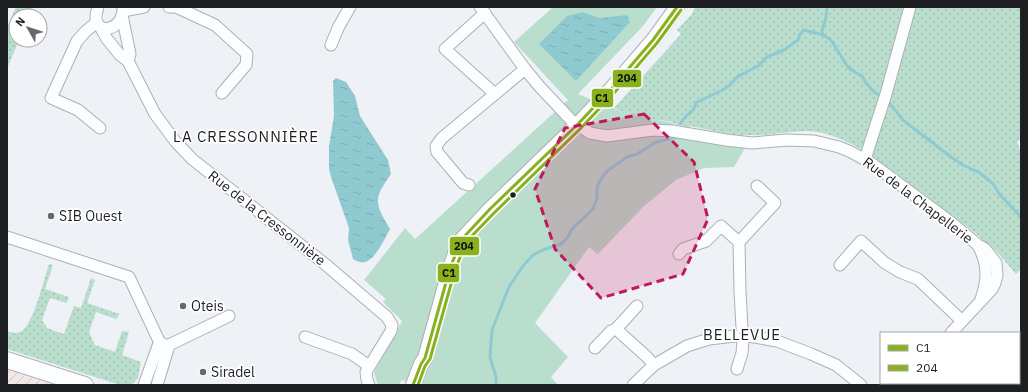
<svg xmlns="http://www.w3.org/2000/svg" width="1028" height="392" viewBox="0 0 1028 392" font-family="'IBM Plex Sans',sans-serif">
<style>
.industrial{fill:url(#industrial-furrows)}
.grass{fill:url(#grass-dots)}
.green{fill:#badece}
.water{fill:url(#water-ripples)}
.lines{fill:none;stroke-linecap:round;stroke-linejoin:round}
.stream{stroke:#90cad1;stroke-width:3}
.minor-casing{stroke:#adb0b3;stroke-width:13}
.tertiary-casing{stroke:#adb0b3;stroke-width:16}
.secondary-casing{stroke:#adb0b3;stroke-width:18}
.minor{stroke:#fcfdfe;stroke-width:11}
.tertiary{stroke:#fcfdfe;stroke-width:14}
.secondary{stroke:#fcfdfe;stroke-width:16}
.bus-1-casing{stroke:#fff;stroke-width:6}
.bus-2-casing{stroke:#fff;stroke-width:6}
.bus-1{stroke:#89b11e;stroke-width:3}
.bus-2{stroke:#88b11f;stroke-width:3}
.marked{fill:#c2185b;fill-opacity:0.2;stroke:#c2185b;stroke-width:3;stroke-dasharray:8 5;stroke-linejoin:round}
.bus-dot{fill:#1d1f22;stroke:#fff;stroke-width:1.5}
.poi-dot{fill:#66686c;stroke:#fff;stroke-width:1.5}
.labels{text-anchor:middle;stroke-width:3.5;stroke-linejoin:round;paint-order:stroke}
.street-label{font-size:14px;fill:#1d1f22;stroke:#fff}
.poi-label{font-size:14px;fill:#1d1f22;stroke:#fff;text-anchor:start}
.neighbourhood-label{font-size:15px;letter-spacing:1px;fill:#1d1f22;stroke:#fff}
.line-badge{stroke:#fff;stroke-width:1.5}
.pale-badge-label{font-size:11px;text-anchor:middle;font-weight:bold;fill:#111}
</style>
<defs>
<pattern id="industrial-furrows" width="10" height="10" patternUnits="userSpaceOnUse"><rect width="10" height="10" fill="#f4e7e8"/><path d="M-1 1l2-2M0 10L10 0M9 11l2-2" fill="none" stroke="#d1c6c7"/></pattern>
<pattern id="grass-dots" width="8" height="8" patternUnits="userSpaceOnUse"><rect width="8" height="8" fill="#badece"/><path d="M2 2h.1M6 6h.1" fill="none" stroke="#9fbeb1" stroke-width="1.8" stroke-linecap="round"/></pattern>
<pattern id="water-ripples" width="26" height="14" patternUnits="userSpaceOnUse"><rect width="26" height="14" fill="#90cad1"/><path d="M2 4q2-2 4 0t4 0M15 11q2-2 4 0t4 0" fill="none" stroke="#7cadb3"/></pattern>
</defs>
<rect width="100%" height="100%" fill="#eef1f6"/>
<polygon class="industrial" points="7,370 44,382 53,385 7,385"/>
<g class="grass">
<polygon points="16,7 32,7 28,16 16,16 16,40 19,40 7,69 7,27"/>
<path d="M 695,7 L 906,7 L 879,104 L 864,148 L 861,149 C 846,141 827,132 809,131 C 789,131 769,136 748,135 C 729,135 709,130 691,126 L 689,127 L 674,124 L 673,122 C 654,119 632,118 614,108 L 681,34 L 677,30 L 692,14 Z"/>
<polygon points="912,7 1021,7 1021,139 1017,142 1021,152 1021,269 1016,274 997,252 974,232 873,157 877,135"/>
<path d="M 49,264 L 53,265 L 45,289 L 69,297 L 67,303 L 50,298 L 42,320 L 47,328 L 64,334 L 74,306 L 81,308 L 91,278 L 95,280 L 87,303 L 120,314 L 116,319 L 96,312 L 89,332 L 95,345 L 115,352 L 122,331 L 129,332 L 122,355 L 141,362 L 138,378 L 132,384 L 120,385 L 7,349 L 7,331 C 12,333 17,334 22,331 C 34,322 44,279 49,264 Z"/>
</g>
<polygon class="green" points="553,7 657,7 643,26 578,94 620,111 642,117 673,123 674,136 746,146 734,167 704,168 676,180 644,206 598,254 589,247 535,323 568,357 551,377 558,385 414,385 402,380 399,385 378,385 374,373 402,321 383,302 386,299 364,280 405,228 415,239 568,100 514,42"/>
<g class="water">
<polygon points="582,12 600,18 627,15 630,22 576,81 539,44 567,16"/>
<path d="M 336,78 L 346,82 L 355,96 L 360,116 L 388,160 L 391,174 C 387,180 378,192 378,199 C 377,209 385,220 390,229 C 385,238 375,260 365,262 C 361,263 356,261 353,259 L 348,240 L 349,228 L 331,177 L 329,169 L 329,146 L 334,116 L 333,81 Z"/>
</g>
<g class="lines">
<g class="stream">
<polyline points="823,35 822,31 826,18 827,7"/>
<polyline points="887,100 903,120 951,157 963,165 980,173 986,178 993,184 1000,195 1021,217"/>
<polyline points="680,124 685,117 693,110 697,102 721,91 730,85 737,77 758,66 767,57 784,50 798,40 800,34 804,30 823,35 831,40 847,66 853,71 862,76 866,83 874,92 882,97"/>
<polyline points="496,385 496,377 490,357 492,330 509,287 523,266 533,255 545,249 561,244 568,237 572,229 593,209 597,198 597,189 599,182 607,171 627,157 637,154 656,142 678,137"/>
</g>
<defs>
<g id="minor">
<path d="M 98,7 C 87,38 125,33 123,7"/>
<polyline points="169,7 176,7 215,25 247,54 246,65 222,93"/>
<polyline points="480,7 525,69 539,86 571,120 590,133 607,136 653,130 672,131 726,140 752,143 787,140 814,141 839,147 851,152 871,163 953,224 978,245 985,249 996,263 997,275 995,283 992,289 951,333"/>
<polyline points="123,11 144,7"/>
<polyline points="122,15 130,54 128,61"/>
<polyline points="96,23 86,31 77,41 51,98 78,110 100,128"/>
<polyline points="101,28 107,39 120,55 128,61 155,114 175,141 192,159 325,264 387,317 392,325 391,331 366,372 367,380 369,385"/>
<polyline points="331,45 339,26 350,7"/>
<polyline points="495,94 525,69"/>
<polyline points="865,159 886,94 910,7"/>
<polyline points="469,185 463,183 437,152 436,146 442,138 495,94 445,49 485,13"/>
<polyline points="7,237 129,277 159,341 164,345 169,345 229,316"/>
<polyline points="739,242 775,203 757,186"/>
<path d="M 979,247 C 988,265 988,280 981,299"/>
<polyline points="679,254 683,249 706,241 721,226 739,242 740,291 742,328"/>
<polyline points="840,265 861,241 885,263 900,272 918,279 962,321"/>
<polyline points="616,329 637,306"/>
<polyline points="748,336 777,341 811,354 836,365 861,385"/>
<polyline points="305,337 352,354 369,366"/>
<polyline points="595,348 611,331 616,329 647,357 654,365"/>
<polyline points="737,369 742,353 743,341"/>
<polyline points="144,385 158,346 164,345 168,349 157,385"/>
<polyline points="633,385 654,365 687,346 709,339 735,336"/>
<polyline points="902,385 904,383"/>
</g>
<polyline id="tertiary" points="413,385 421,364 425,358 450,268 456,251 462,239 490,209 577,125 611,89 653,40 677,7"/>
<polyline id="secondary" points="7,360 85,385"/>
</defs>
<use href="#minor" class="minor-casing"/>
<use href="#tertiary" class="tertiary-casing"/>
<use href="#secondary" class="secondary-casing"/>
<use href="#minor" class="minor"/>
<use href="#tertiary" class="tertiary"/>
<use href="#secondary" class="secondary"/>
<defs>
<polyline id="bus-1" points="413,385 421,364 425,358 450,268 462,239 490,209 577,125 611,89 653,40 677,7"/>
<polyline id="bus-2" points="418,385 425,366 430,359 455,270 466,242 494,213 580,129 615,92 657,43 681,10"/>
</defs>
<use href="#bus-1" class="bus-1-casing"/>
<use href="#bus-2" class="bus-2-casing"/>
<use href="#bus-1" class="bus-1"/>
<use href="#bus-2" class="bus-2"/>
</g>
<path class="marked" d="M 644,114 L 694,162 L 708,219 L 683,274 L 601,298 L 555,249 L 535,189 L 565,128 Z"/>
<circle class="bus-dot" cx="513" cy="195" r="3.5"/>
<g class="poi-dot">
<circle cx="51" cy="216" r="4"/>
<circle cx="183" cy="306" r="4"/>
<circle cx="203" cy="372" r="4"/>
</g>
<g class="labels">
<g class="street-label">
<text transform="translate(918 200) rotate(37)" y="5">Rue de la Chapellerie</text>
<text transform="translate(267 218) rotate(38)" y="5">Rue de la Cressonnière</text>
</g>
<g class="poi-label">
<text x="59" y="221">SIB Ouest</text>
<text x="191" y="311">Oteis</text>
<text x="211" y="377">Siradel</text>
</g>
<g class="neighbourhood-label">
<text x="246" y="142">LA CRESSONNIÈRE</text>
<text x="742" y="340">BELLEVUE</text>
</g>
</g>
<g class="line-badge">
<rect x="612" y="69" width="30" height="19" rx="4" fill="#88b11f"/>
<rect x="591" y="88" width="23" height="20" rx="4" fill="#89b11e"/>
<rect x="449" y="236" width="31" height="20" rx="4" fill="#88b11f"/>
<rect x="437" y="263" width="23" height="20" rx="4" fill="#89b11e"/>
</g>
<g class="pale-badge-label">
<text x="627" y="82">204</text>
<text x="602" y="102">C1</text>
<text x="464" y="250">204</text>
<text x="449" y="277">C1</text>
</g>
<rect width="1028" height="392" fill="none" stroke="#1d1f22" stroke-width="16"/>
<rect x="880" y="332" width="140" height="52" fill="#ffffff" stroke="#a5a5a7"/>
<rect x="888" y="345" width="20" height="6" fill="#89b11e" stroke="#a5a5a7"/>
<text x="916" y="352" font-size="12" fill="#1d1f22">C1</text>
<rect x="888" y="365" width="20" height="6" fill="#88b11f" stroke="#a5a5a7"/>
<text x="916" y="372" font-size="12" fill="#1d1f22">204</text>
<g transform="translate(28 28) rotate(309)"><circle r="19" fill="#ffffff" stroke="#a5a5a7"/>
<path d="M0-3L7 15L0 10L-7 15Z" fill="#66686c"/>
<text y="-6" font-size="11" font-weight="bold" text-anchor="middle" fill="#1d1f22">N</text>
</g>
</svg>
